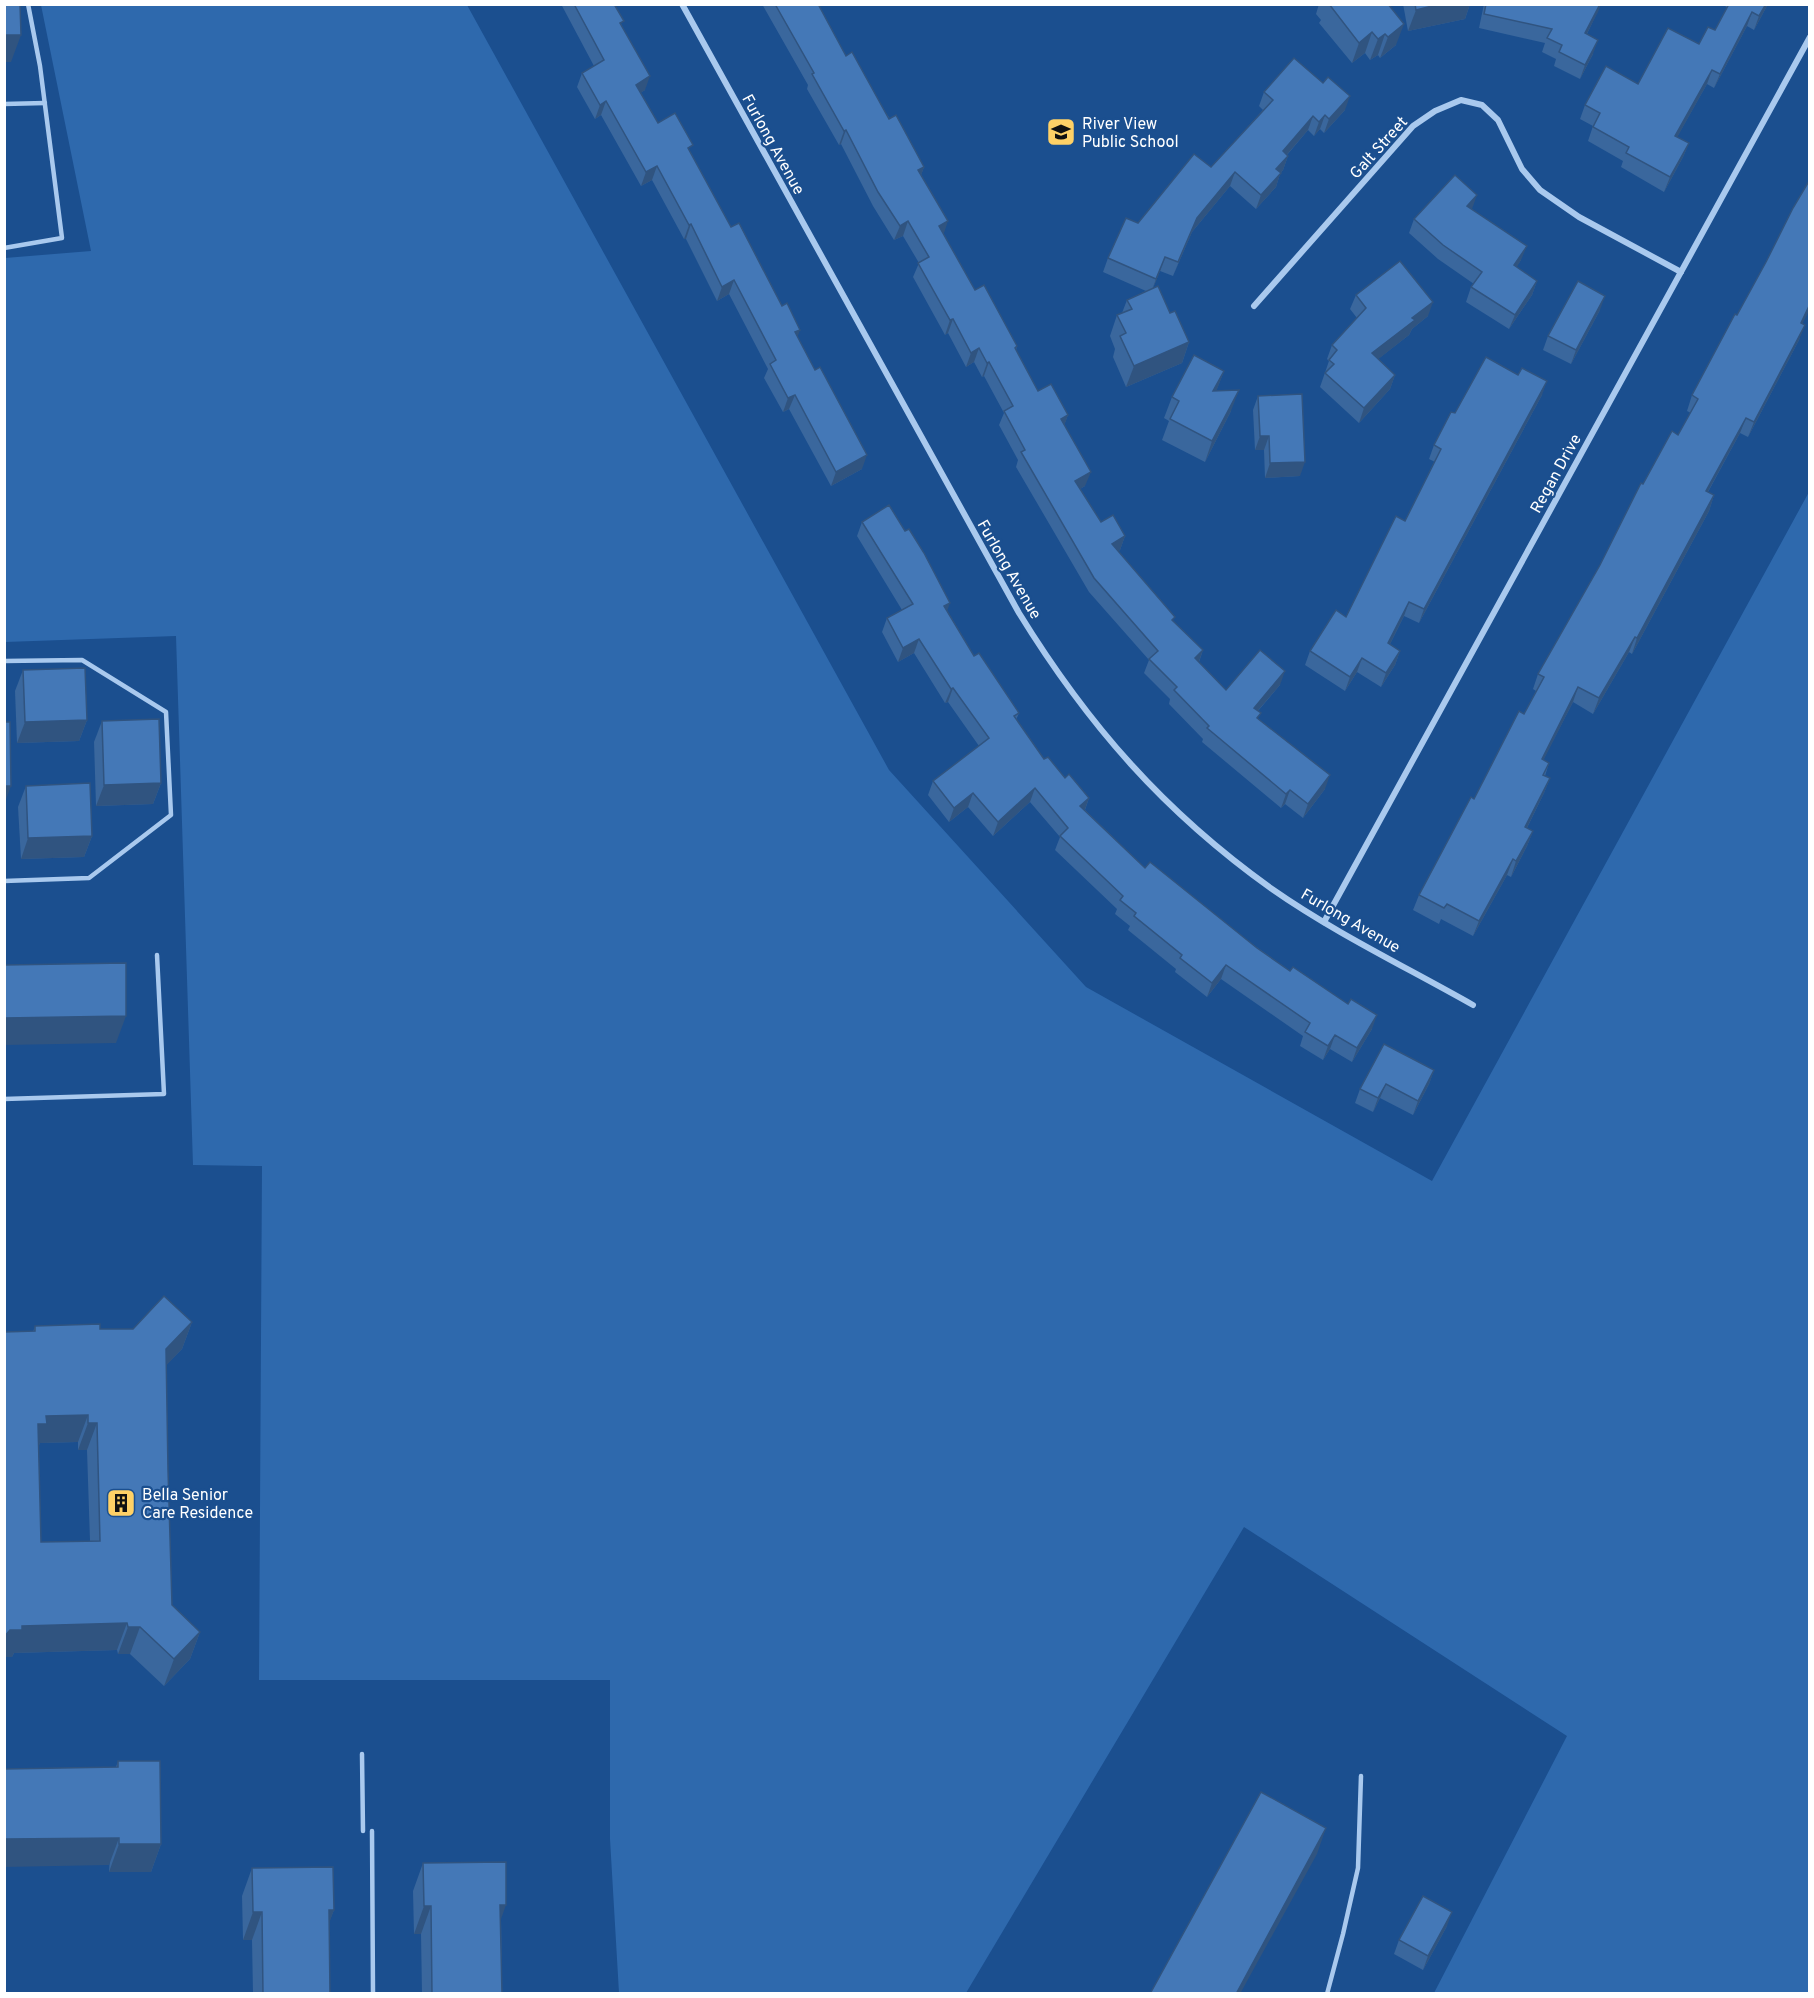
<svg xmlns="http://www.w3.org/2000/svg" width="1814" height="1998" font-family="Overpass,sans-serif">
  <rect width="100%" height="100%" fill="#1b4f8f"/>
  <polygon fill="#2e69ad" points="41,5 467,5 889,770 1086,987 1432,1181 1809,492 1809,1993 1434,1993 1567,1736 1244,1527 966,1993 619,1993 610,1839 610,1680 259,1680 262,1166 193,1165 176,636 5,642 5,258 91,251"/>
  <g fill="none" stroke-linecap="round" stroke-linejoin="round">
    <g stroke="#a9c9ee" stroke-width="4.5">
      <polyline points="4,104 45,103"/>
      <polyline points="4,248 62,238 40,66 28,4"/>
      <polyline points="4,661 82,660 166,712 171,815 89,878 4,881"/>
      <polyline points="4,1099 164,1094 157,955"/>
      <polyline points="362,1754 363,1831"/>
      <polyline points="372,1831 373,1994"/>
      <polyline points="1327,1994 1343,1934 1358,1868 1361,1776"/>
    </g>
    <g stroke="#a9c9ee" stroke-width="6">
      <path d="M682,4L1019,613C1088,725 1164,812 1272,889C1335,933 1406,967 1473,1005"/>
      <polyline points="1254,306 1413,126 1435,111 1461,100 1482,105 1498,120 1522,169 1540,190 1579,217 1681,272"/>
      <polyline points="1324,922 1810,37"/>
    </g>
  </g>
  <g fill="#3a679d" fill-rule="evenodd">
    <polygon points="561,4 614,4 645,90 640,93 658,123 691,153 731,227 797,337 862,469 831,486 789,409 783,412 764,378 768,369 729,294 717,301 686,239 684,239 652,180 641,186 601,115 595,119 577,87 582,73 594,66"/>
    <polygon points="762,4 818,4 846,56 924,167 921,175 943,234 975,290 1017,346 1016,350 1038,391 1068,415 1064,425 1085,486 1080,489 1101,522 1125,536 1120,550 1118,551 1173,622 1203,650 1199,662 1226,690 1280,685 1258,711 1258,720 1325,789 1303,818 1285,804 1281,808 1202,742 1203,739 1169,704 1170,699 1144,673 1149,660 1089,592 1016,467 1018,460 999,425 1004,413 984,376 982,377 974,362 966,367 948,333 945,335 913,277 919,263 903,236 894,240 873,206 841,144 839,145 807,89 808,85"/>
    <polygon points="1319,4 1388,4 1396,45 1380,58 1378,55 1370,60 1365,53 1352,63 1319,23 1321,20 1316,14"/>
    <polygon points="1403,4 1470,4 1465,19 1408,31"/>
    <polygon points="1484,4 1601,4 1587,34 1593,54 1580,79 1554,66 1556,59 1542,52 1545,43 1479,28"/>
    <polygon points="1722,4 1768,4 1754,30 1747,26 1714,88 1707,84 1677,137 1689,143 1683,157 1664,192 1621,167 1623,161 1588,141 1593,126 1580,119 1585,105 1638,84 1699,44 1715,30 1728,8"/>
    <polygon points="1264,92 1345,110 1324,133 1320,129 1314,136 1308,130 1287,155 1288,156 1283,170 1280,174 1276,187 1256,209 1230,186 1192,232 1173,276 1160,271 1153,288 1189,342 1182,363 1126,387 1113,357 1115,349 1110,336 1117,315 1122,313 1127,300 1146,291 1103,272 1108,258 1138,223 1211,167 1263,110 1259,106"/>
    <polygon points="1472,210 1521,260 1516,267 1537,281 1532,295 1509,329 1466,302 1471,287 1474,284 1438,259 1409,233 1414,219"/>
    <polygon points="1356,295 1428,316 1412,329 1409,335 1378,359 1395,375 1390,389 1359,423 1320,387 1329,361 1327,359 1332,345 1357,318 1350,309"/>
    <polygon points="1600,310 1571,364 1543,350 1548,336"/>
    <polygon points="1737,315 1803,324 1799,340 1748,437 1740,433 1708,492 1714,495 1709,511 1632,654 1629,652 1593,714 1573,702 1543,760 1549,763 1545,776 1550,778 1544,793 1527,828 1533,831 1527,846 1511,877 1507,875 1473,936 1441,919 1439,924 1413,910 1419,895 1474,799 1524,714 1536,691 1533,689 1538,674 1600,565 1643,484 1678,435 1691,413 1687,411 1692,395"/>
    <polygon points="1224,371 1216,391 1231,411 1205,462 1162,440 1169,421 1164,418 1172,397"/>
    <polygon points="1542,395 1419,623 1404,616 1390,644 1400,651 1395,665 1381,687 1357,672 1345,691 1305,665 1310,651 1346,617 1405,521 1435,462 1429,459 1434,445 1455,413"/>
    <polygon points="1258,396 1300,476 1265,478 1264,450 1255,450 1253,410"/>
    <polygon points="862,522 947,612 974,656 1019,713 1016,720 1044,759 1089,798 1085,810 1145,868 1372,1029 1352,1062 1330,1049 1323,1060 1300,1046 1303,1036 1221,979 1207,997 1175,972 1176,969 1128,930 1130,926 1115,914 1117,909 1055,850 1060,837 1030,802 993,836 968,807 949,822 928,795 933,781 979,746 948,702 945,703 914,653 898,662 882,632 887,618 902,610 857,536"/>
    <polygon points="23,670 87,720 79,741 17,743 15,691"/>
    <polygon points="102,721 161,783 153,804 96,806 94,742"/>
    <polygon points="26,786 92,836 84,857 21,859 18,807"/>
    <polygon points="1434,1070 1429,1084 1413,1115 1380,1098 1373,1112 1355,1103 1360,1089"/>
    <path d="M192,1322L182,1349L166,1365L168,1470L172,1605L200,1632L190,1659L164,1686L130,1654H118L117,1650L14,1653L12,1657L33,1332L35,1326L100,1329H133ZM78,1442V1450H87L90,1541L41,1542L38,1447L40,1443Z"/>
    <polygon points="118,1761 161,1844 151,1872 109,1872 116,1767"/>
    <polygon points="423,1863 501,1920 502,1994 422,1994 421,1934 414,1934 413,1891"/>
    <polygon points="252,1868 334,1910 329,1922 330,1994 253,1994 252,1940 243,1940 242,1896"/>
    <polygon points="1447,1926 1423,1970 1394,1954 1399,1940"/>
  </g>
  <g fill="#305480">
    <polygon points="1440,4 1470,4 1465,19 1408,31 1416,10"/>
    <polygon points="1600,4 1601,4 1598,12 1580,47 1585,33"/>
    <polygon points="1766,4 1768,4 1754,30 1759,16"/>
    <polygon points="1752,12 1747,26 1714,88 1720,74"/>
    <polygon points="1404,24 1396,45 1380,58 1388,37"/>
    <polygon points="1372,32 1365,53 1352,63 1359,43"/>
    <polygon points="1385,34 1378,55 1370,60 1378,39"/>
    <polygon points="4,35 21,35 11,62 4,62"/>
    <polygon points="1598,40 1593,54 1580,79 1585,65"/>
    <polygon points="1712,70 1707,84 1670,150 1675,136"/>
    <polygon points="650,76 645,90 631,99 636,85"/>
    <polygon points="1350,96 1345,110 1324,133 1329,119"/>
    <polygon points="606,101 601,115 595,119 600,105"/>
    <polygon points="1325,115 1320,129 1314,136 1319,122"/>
    <polygon points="1313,116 1308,130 1278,165 1283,151"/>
    <polygon points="846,130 841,144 839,145 844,131"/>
    <polygon points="1689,143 1683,157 1664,192 1670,177"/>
    <polygon points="1288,156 1283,170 1280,174 1276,187 1256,209 1261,195 1276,169"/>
    <polygon points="657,166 652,180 641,186 646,172"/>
    <polygon points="924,167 919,181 918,170"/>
    <polygon points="1235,172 1230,186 1192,232 1173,276 1197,218"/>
    <polygon points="1477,195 1472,209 1462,221 1467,206"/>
    <polygon points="908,221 903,236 894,240 900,226"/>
    <polygon points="948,221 943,236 939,226"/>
    <polygon points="691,224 686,239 684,239 689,225"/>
    <polygon points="1527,246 1521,260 1509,280 1514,265"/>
    <polygon points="1165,257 1160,271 1151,293 1156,279"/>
    <polygon points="734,280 729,294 717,301 722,287"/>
    <polygon points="1537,281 1532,295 1509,329 1515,315"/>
    <polygon points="1605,296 1600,310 1571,364 1576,350"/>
    <polygon points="1433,302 1428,316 1412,329 1409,335 1367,368 1372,353 1412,318"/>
    <polygon points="1809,306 1809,311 1795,338 1801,323"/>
    <polygon points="953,319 948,333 945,335 950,320"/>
    <polygon points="1805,325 1799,340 1748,437 1754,422"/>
    <polygon points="800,330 795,344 795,332"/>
    <polygon points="1189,342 1182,363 1126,387 1134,366"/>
    <polygon points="979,348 974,362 966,367 971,353"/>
    <polygon points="989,362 984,376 982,377 987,363"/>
    <polygon points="1224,371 1216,392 1213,391"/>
    <polygon points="1395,375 1390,389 1359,423 1364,408"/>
    <polygon points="1547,381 1542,395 1419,623 1424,609"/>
    <polygon points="1239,390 1231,411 1205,462 1212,441"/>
    <polygon points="795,395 789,409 783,412 788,398"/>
    <polygon points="1068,415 1063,429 1061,419"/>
    <polygon points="1746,418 1740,433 1700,506 1706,491"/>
    <polygon points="1260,436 1269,436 1264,450 1255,450"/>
    <polygon points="867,455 862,469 831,486 836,472"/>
    <polygon points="1305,462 1300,476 1265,478 1270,463"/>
    <polygon points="1091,472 1085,486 1070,495 1075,481"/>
    <polygon points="1714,495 1709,511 1632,654 1637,638"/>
    <polygon points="1125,536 1120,550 1106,558 1112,544"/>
    <polygon points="1409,602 1404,616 1383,658 1388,643"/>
    <polygon points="950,603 945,617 944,606"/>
    <polygon points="1635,637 1629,652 1593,714 1599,698"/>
    <polygon points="919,639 914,653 898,662 903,648"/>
    <polygon points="1203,650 1198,664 1195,658"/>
    <polygon points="1400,651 1395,665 1381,687 1386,673"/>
    <polygon points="1362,658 1357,672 1345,691 1350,677"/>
    <polygon points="1285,671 1280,685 1248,722 1254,708"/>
    <polygon points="1578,687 1573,702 1536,775 1542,759"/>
    <polygon points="953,688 948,702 945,703 951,689"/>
    <polygon points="87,720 79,741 17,743 25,722"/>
    <polygon points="1330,775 1325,789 1303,818 1308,804"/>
    <polygon points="1550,778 1544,793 1520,842 1525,827"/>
    <polygon points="161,783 153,804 96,806 104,785"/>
    <polygon points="4,786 11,786 4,805"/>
    <polygon points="1035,788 1030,802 993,836 998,822"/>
    <polygon points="1290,790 1285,804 1281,808 1286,794"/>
    <polygon points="973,793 968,807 949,822 954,808"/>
    <polygon points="1089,798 1084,812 1080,806"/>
    <polygon points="1533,831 1527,846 1511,877 1516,861"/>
    <polygon points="92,836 84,857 21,859 28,838"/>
    <polygon points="1513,859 1507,875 1473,936 1479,921"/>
    <polygon points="1226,965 1221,979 1207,997 1212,983"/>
    <polygon points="1377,1015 1372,1029 1352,1062 1357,1048"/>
    <polygon points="126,1016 116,1043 4,1045 4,1018"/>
    <polygon points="1335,1035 1330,1049 1323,1060 1328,1046"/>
    <polygon points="1434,1070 1429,1084 1413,1115 1418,1101"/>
    <polygon points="1386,1084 1380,1098 1373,1112 1378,1098"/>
    <polygon points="192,1322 182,1349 156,1376 166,1349"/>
    <polygon points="88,1415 78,1442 40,1443 37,1451 38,1424 46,1416"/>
    <polygon points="88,1423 97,1423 87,1450 78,1450"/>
    <polygon points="127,1623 117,1650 14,1653 12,1657 4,1657 4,1637 10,1630 22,1626"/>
    <polygon points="128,1627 140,1627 130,1654 118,1654"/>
    <polygon points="200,1632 190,1659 164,1686 174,1659"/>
    <polygon points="1326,1828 1317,1854 1240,1994 1236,1994"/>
    <polygon points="119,1838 109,1865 4,1867 4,1839"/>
    <polygon points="119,1844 161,1844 151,1872 109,1872"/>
    <polygon points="500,1905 506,1905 496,1933"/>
    <polygon points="424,1906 431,1906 421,1934 414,1934"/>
    <polygon points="329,1910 334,1910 324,1937"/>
    <polygon points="253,1912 262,1912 252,1940 243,1940"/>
    <polygon points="1452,1912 1447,1926 1423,1970 1428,1956"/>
  </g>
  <g fill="#4478b7" stroke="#305480" stroke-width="1.5" fill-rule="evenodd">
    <polygon points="4,4 20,4 21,35 4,35"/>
    <polygon points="574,4 614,4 624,21 620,23 650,76 636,85 658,123 675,113 693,145 688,148 731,227 739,223 782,306 787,303 800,330 795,332 815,370 820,367 867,455 836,472 795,395 788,398 770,364 776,360 734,280 722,287 691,224 689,225 657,166 646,172 606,101 600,105 582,73 604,60"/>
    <polygon points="775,4 818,4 846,56 852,52 889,119 896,115 924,167 918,170 948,221 939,226 975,290 984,285 1017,346 1015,348 1038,391 1051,384 1068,415 1061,419 1091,472 1075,481 1101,522 1113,515 1125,536 1112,544 1175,617 1172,620 1203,650 1195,658 1226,690 1260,650 1285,671 1254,708 1261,713 1257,718 1330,775 1308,804 1290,790 1286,794 1207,728 1209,726 1174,690 1177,687 1149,659 1158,651 1094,578 1021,452 1025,450 1004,411 1013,406 989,362 987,363 979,348 971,353 953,319 950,320 918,263 929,257 908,221 900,226 878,192 846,130 844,131 812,74 814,73"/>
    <polygon points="1329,4 1388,4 1404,24 1388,37 1385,34 1378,39 1372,32 1359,43"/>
    <polygon points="1415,4 1440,4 1416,10"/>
    <polygon points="1486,4 1600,4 1585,33 1598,40 1585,65 1559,52 1562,45 1547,38 1552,29 1484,14"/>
    <polygon points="1729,4 1766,4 1759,16 1752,12 1720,74 1712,70 1675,136 1689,143 1670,177 1626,153 1629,147 1593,127 1600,113 1585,105 1606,66 1638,84 1668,28 1699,44 1708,27 1715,30"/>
    <polygon points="1294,58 1323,83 1328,77 1350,96 1329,119 1325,115 1319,122 1313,116 1283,151 1288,156 1276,169 1281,173 1261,195 1235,172 1197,218 1178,262 1165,257 1156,279 1108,258 1126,218 1138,223 1194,154 1211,167 1273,100 1264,92"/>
    <polygon points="1455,175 1477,195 1467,206 1527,246 1514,265 1537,281 1515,315 1471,287 1482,272 1443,245 1414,219"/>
    <polygon points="1809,181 1809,306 1801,323 1805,325 1754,422 1746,418 1706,491 1714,495 1637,638 1635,637 1599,698 1578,687 1542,759 1549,763 1543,775 1550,778 1525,827 1533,831 1516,861 1513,859 1479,921 1447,904 1444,908 1419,895 1471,797 1474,799 1519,711 1524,714 1544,677 1538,674 1600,565 1641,483 1643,484 1672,431 1678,435 1698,399 1692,395 1735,314 1737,315 1766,262 1793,208"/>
    <polygon points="1400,261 1433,302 1412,318 1415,320 1372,353 1395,375 1364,408 1325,373 1334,364 1329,360 1337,350 1332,345 1366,308 1356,295"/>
    <polygon points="1578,281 1605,296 1576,350 1548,336"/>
    <polygon points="1158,286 1170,313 1175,311 1189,342 1134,366 1120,336 1126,333 1117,315 1132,309 1127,300"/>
    <polygon points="1194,355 1224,371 1213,391 1239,390 1212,441 1170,419 1179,401 1172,397"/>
    <polygon points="1486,357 1518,375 1522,368 1547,381 1424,609 1409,602 1388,643 1400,651 1386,673 1362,658 1350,677 1310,651 1336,610 1346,617 1396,516 1405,521 1441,449 1434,445 1451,412 1455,413"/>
    <polygon points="1302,394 1305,462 1270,463 1269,436 1260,436 1258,396"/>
    <polygon points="889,505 905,531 909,529 924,553 950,603 944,606 974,656 979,653 1019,713 1014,716 1044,759 1048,757 1065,778 1069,774 1089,798 1080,806 1145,868 1150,862 1257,948 1290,971 1293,967 1348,1004 1351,999 1377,1015 1357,1048 1335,1035 1328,1046 1305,1032 1310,1023 1226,965 1212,983 1180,958 1182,955 1134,916 1136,913 1120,900 1123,896 1060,836 1068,828 1035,788 998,822 973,793 954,808 933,781 989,738 953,688 951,689 919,639 903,648 887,618 913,604 862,522"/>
    <polygon points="85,668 87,720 25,722 23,670"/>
    <polygon points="159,719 161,783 104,785 102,721"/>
    <polygon points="4,722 10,722 11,786 4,786"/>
    <polygon points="90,783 92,836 28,838 26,786"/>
    <polygon points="126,963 126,1016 4,1018 4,965"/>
    <polygon points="1384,1044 1434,1070 1418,1101 1386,1084 1378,1098 1360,1089"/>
    <path d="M164,1296L192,1322L166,1349L168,1470L172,1605L200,1632L174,1659L140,1627H128L127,1623L22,1626V1630H10L4,1637V1332L35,1331V1326L100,1324V1329H133ZM88,1415V1423H97L100,1541L41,1542L38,1424H47L46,1416Z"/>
    <polygon points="118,1761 160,1761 161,1844 119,1844 119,1838 4,1839 4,1769 118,1767"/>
    <polygon points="1261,1792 1326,1828 1236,1994 1150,1994"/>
    <polygon points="506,1862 506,1905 500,1905 502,1994 432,1994 431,1906 424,1906 423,1863"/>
    <polygon points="333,1867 334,1910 329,1910 330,1994 263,1994 262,1912 253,1912 252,1868"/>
    <polygon points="1423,1896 1452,1912 1428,1956 1399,1940"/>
  </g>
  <defs>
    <g id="school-square" transform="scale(1.5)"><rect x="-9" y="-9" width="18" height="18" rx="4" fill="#ffd166" stroke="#1b4f8f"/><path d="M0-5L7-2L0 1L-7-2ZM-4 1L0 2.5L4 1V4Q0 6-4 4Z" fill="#111"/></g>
    <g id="building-square" transform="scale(1.5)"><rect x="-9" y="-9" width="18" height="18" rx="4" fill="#ffd166" stroke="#1b4f8f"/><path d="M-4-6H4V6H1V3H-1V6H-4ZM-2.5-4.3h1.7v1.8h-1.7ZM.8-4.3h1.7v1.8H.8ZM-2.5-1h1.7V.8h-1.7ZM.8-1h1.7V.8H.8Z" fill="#111"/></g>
  </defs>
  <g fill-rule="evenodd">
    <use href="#school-square" x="1061" y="132"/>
    <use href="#building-square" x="121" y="1503"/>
  </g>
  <g text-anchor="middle" stroke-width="4.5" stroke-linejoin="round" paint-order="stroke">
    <g font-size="16" fill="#fff" stroke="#1b4f8f" text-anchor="start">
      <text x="1082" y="129">River View<tspan x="1082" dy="18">Public School</tspan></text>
      <text x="142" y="1500">Bella Senior<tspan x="142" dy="18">Care Residence</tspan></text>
    </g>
    <g font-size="16" fill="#fff" stroke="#1b4f8f">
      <text transform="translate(774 144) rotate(61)" y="6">Furlong Avenue</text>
      <text transform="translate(1378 147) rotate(-48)" y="6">Galt Street</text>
      <text transform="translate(1555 473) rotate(-61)" y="6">Regan Drive</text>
      <text transform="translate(1010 569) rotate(60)" y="6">Furlong Avenue</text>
      <text transform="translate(1351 920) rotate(30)" y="6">Furlong Avenue</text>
    </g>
  </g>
  <rect width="1814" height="1998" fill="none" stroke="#ffffff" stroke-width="12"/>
</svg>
